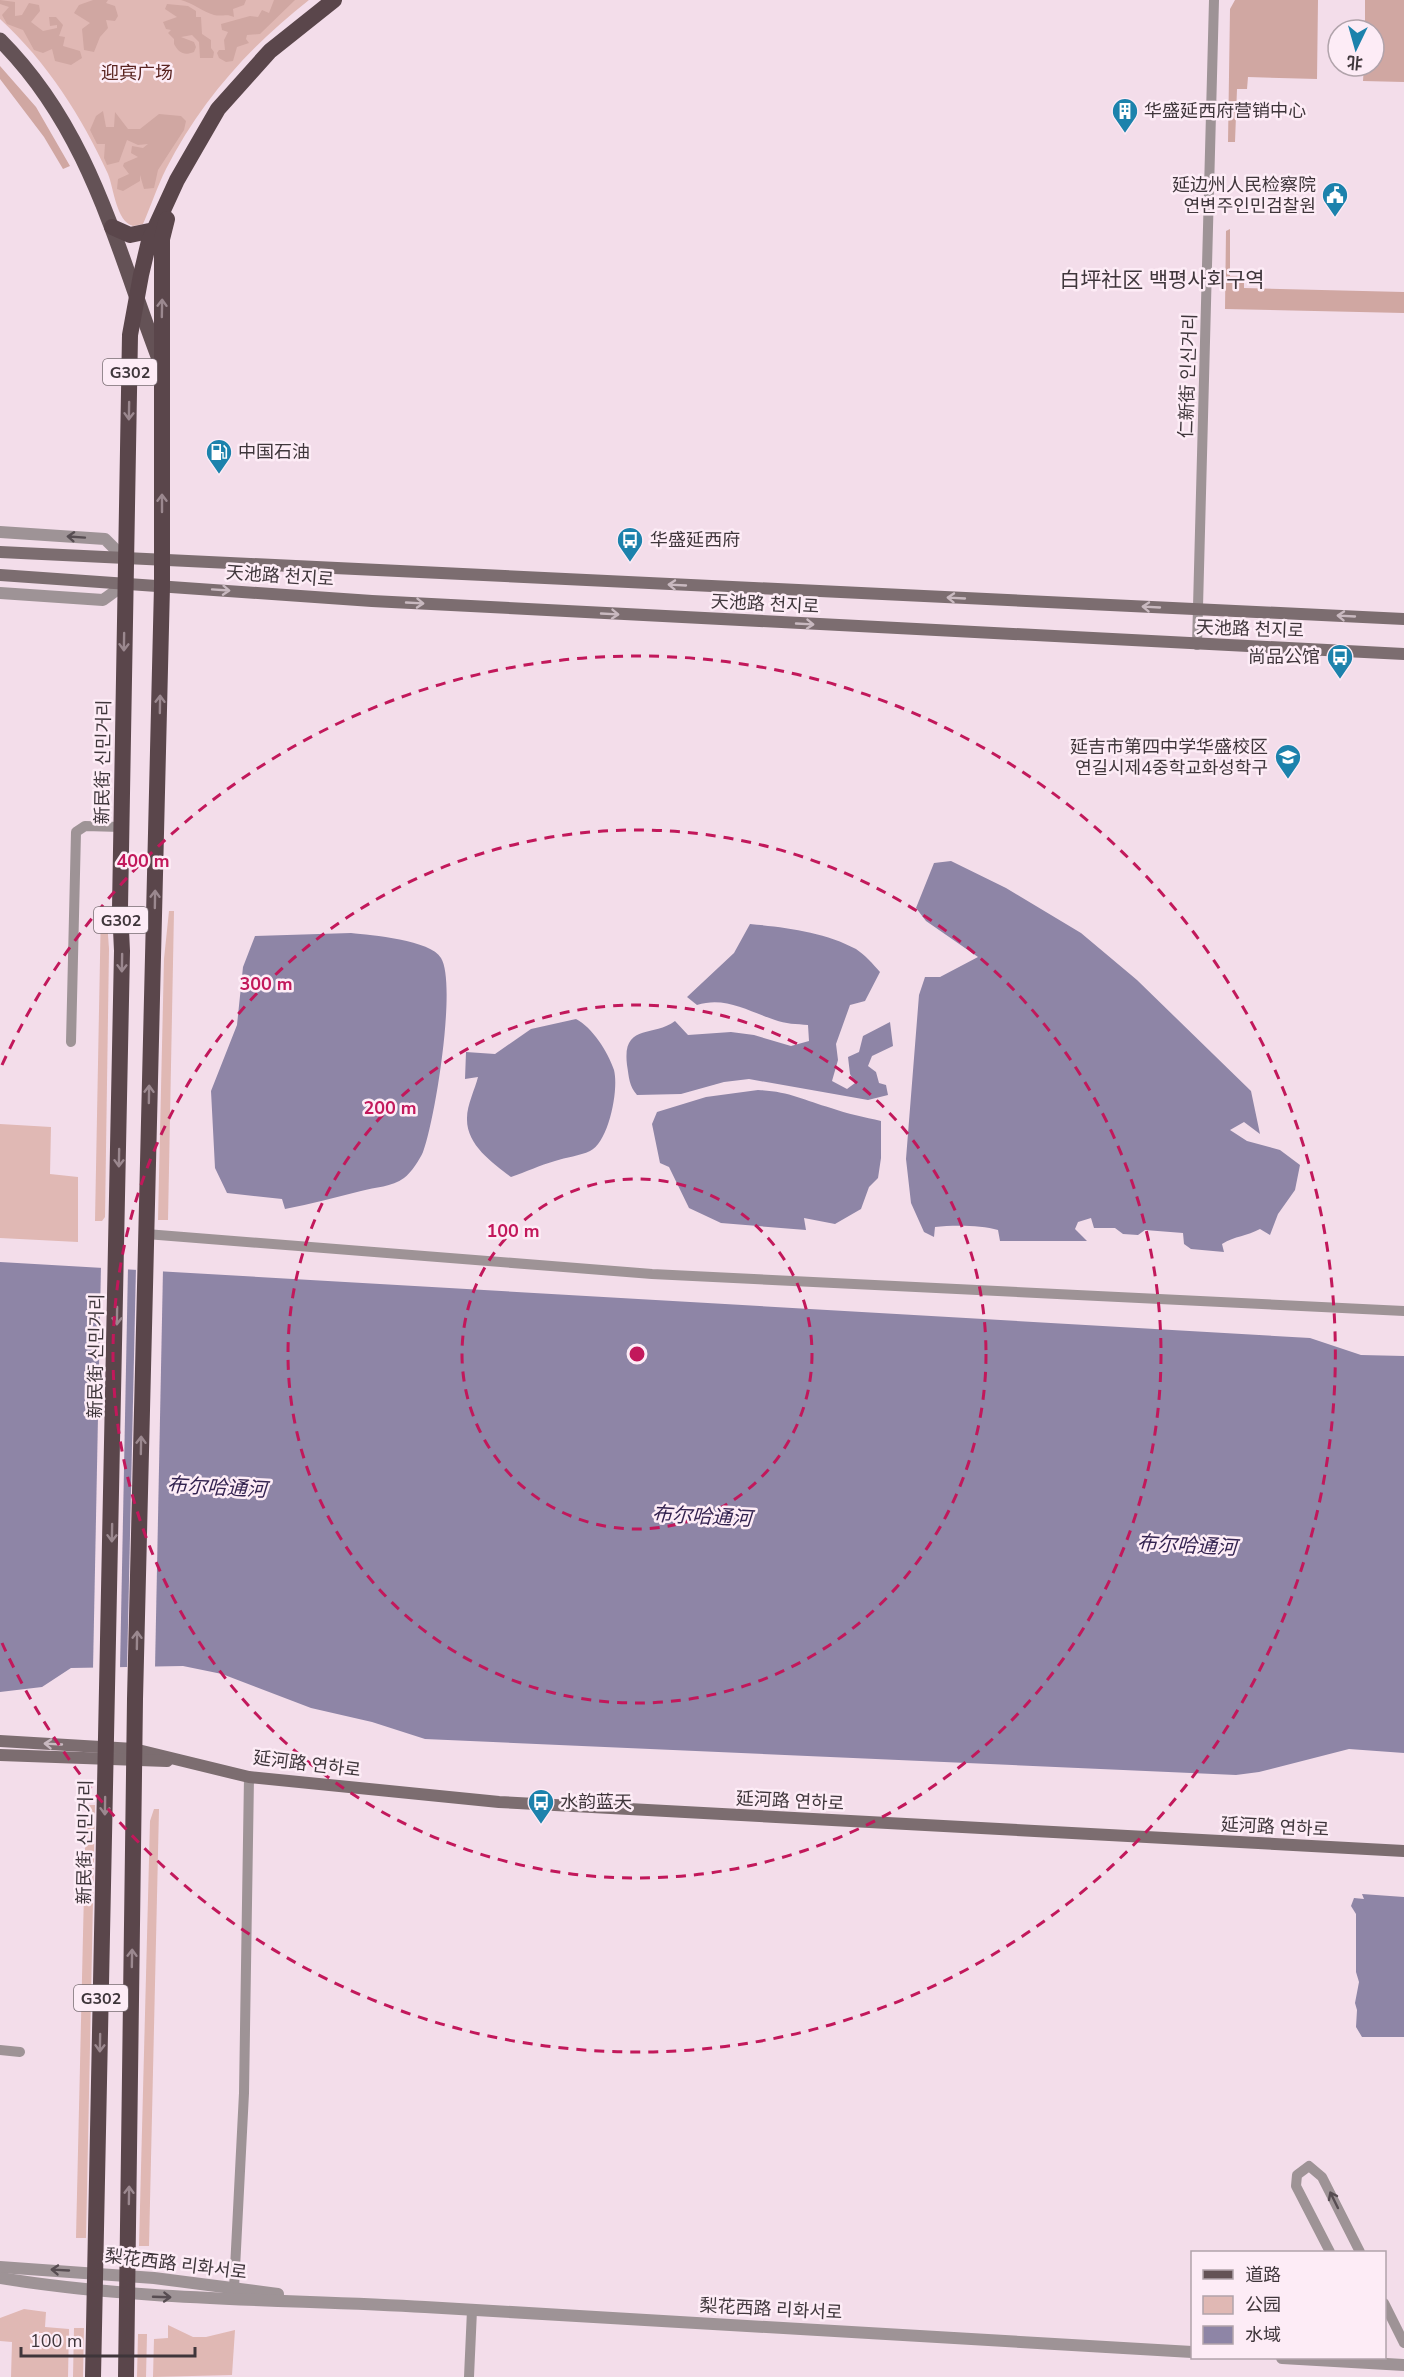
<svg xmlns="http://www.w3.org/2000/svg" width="1404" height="2377" font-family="'Nunito Sans','Noto Sans SC','Noto Sans KR',sans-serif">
  <rect width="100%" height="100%" fill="#f3ddea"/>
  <g fill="#e0b8b4">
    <path d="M0,0H309C249,47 201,101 166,169C157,187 151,206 143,224L133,226C116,221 114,189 108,174C82,117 47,62 0,19Z"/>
    <polygon points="101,906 106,907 109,949 105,1217 102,1221 95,1221"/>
    <polygon points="169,911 174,911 168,1220 158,1220 164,959"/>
    <polygon points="0,1124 51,1127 50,1174 78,1177 78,1242 0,1238"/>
    <polygon points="86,1805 95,1805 86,2238 76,2238"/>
    <polygon points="154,1809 159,1809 149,2246 139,2246 150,1821"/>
    <polygon points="24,2309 46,2312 45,2327 69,2329 68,2377 11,2377 12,2342 0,2341 0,2318"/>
    <polygon points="168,2325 193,2337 206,2337 235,2330 232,2375 153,2377 154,2339 168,2338"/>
    <polygon points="74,2328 84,2328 83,2377 73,2377"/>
    <polygon points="138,2334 147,2334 146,2377 137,2377"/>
  </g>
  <g fill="#d0a7a2">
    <polygon points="0,0 15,2 15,16 22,15 29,3 39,5 40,11 31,22 43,31 57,28 57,25 50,26 49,17 56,17 63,25 59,36 65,37 63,46 80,51 82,58 71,65 55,61 52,49 43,53 34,50 23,30 7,24 2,15 9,7 0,4"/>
    <polygon points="93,0 108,0 106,3 115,6 118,16 115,21 106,20 108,28 100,37 94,52 84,50 82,29 90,23 74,13 79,5"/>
    <path d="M181,0H246L244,5L233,9L234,17C226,13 223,17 214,15C203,12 193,3 181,0Z"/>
    <polygon points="274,0 295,0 260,34 247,35 246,39 249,43 237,47 233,61 226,62 219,58 217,53 219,50 225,50 224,40 228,32 222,30 221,24 250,16 258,17 262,10 269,13"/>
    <polygon points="1235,0 1318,0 1317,79 1248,77 1247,89 1237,89 1235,142 1228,142 1230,9"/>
    <polygon points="1365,0 1404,0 1404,82 1363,81 1364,66 1374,66 1374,30 1365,30"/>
    <path d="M167,4L188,6L196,11V17H201L202,34L211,40V48L214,52L213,58H200L199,42L192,35L181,37L194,42L196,47L194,52C184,56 179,53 174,44V39L168,33L171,30L166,29L163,22L177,17L165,9Z"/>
    <polygon points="0,66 36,107 70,166 63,169 44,137 0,79"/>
    <polygon points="103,111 106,127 114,127 115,112 128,129 140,129 159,114 181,116 186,121 184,130 158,170 154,188 144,189 140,175 140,181 123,191 117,189 118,179 129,174 123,166 124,163 138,157 131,153 132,146 143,148 148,144 138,145 127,140 119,162 107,165 104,158 105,144 97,144 90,130 96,116"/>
    <polygon points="1230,229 1230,276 1244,276 1244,288 1404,292 1404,313 1225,309 1226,231"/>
  </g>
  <g fill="#8e85a6">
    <path d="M951,861L1006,888L1081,933L1137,980L1251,1091L1260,1134L1244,1122L1230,1130L1247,1141L1280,1150L1300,1165L1295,1190L1278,1214L1270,1235L1260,1229C1247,1236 1235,1236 1222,1244L1224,1252L1191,1249L1184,1244L1183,1233L1145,1230L1138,1235L1123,1234L1115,1228H1094L1091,1218L1078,1222L1075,1229L1087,1241H1000L998,1230C981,1225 953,1225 935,1227L934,1237L924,1232L911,1203L906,1159L919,995L925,977H940L978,957L926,921L916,908L934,863Z"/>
    <path d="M750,924C784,927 825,932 856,949C865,955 873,964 880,972L865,1001L850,1005L836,1044L838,1060L832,1081L847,1089L855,1083L850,1074L848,1057L859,1052L863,1036L890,1022L893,1046L872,1056L868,1066L876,1072L879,1083L886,1085L888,1095L868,1100L749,1079L724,1082L681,1094L637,1095C629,1086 629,1077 627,1065C622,1023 652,1038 675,1021L688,1035L731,1032L754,1035L791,1046L809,1041L808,1025C797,1024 785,1024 775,1020C748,1011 725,996 697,1005L687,997L734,953Z"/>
    <path d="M351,933C371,935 431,940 441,958C457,984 435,1121 423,1152C420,1159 411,1173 404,1178C392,1187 375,1187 361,1191C336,1197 311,1204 285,1209L282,1199L227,1193L215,1168L211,1091L237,1025L243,967L255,936Z"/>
    <path d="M576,1019C592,1027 608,1052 614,1070C619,1089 609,1142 590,1151C580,1156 566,1157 555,1161C540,1165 526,1172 511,1177C493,1163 466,1145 467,1118C467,1105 475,1089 478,1077L465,1079L466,1052L495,1054L531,1029Z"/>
    <path d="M758,1090C788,1091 804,1100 831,1108C847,1114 865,1117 881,1121V1158L878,1178L869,1187L861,1209L835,1224L804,1218L806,1230L721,1223L689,1208L669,1167L660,1163L652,1124L657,1112L706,1097Z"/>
    <polygon points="0,1262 1310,1338 1361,1355 1404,1356 1404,1753 1349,1749 1259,1772 1236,1775 425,1739 372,1722 311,1708 222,1674 183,1666 71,1668 42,1687 0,1692"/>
    <polygon points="1362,1894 1404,1897 1404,2037 1362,2037 1356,2027 1357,2010 1355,2003 1359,1982 1356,1972 1356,1914 1351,1906 1354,1898 1364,1899"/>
  </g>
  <g fill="#f3ddea">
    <polygon points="101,1265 128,1267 120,1669 93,1670"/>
    <polygon points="136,1267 163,1269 155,1668 127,1669"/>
  </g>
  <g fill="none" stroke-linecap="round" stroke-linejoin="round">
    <g stroke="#9e9396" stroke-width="10">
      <polyline points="1197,645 1214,0"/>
      <polyline points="71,1042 76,832 85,826 121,827"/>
      <polyline points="146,1234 652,1274 1404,1311"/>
      <polyline points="0,2050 20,2052"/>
      <polyline points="1330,2252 1296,2186 1297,2175 1309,2166 1322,2177 1360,2252"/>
      <polyline points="234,2288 244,2093 249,1777"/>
      <polyline points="1384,2303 1404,2343"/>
      <polyline points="469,2377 472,2310"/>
    </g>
    <g stroke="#9e9396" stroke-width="12">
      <polyline points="0,532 105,539 126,560"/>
      <polyline points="0,593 103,600 125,584"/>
      <polyline points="0,2267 154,2278 278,2294"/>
      <path d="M0,2278C141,2301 283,2299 425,2307C681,2322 937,2337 1192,2352"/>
      <polyline points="1282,2358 1404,2365"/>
    </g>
    <g stroke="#7c6d70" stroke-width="12">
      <polyline points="0,552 1404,619"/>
      <polyline points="0,575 372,601 1404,654"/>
      <polyline points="0,1741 134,1749 249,1777 499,1802 1404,1851"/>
      <polyline points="0,1755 167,1761"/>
    </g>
    <path stroke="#645256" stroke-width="15" d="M0,40C91,131 116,248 161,364"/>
    <g stroke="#5a464b" stroke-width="16">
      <polyline points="112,227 130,235 154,230"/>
      <polyline points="93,2377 122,951 120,908 130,335 141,275 149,241 177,180 218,109 270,51 334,0"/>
      <polyline points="126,2377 135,1699 162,586 162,239 167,219"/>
    </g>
  </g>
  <defs><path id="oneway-shaft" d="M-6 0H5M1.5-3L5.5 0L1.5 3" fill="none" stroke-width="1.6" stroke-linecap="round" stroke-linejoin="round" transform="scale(1.5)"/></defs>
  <g stroke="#9b888f">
    <use href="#oneway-shaft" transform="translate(162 308) rotate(-89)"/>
    <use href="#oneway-shaft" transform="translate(129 411) rotate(91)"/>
    <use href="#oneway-shaft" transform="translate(162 503) rotate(-90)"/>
    <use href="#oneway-shaft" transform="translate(124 642) rotate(91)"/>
    <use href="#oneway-shaft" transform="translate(160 704) rotate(-89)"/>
    <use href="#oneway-shaft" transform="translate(155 899) rotate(-89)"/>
    <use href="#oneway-shaft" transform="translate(122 963) rotate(91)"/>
    <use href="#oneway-shaft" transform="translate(149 1094) rotate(-89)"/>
    <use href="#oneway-shaft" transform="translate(119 1158) rotate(91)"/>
    <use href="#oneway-shaft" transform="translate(117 1316) rotate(91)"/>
    <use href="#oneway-shaft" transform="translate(141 1445) rotate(-89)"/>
    <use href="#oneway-shaft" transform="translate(112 1533) rotate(91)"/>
    <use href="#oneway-shaft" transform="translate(137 1640) rotate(-89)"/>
    <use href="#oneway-shaft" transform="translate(105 1806) rotate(91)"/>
    <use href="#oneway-shaft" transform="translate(132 1958) rotate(-89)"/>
    <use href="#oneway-shaft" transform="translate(100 2043) rotate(91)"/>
    <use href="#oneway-shaft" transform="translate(129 2195) rotate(-89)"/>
  </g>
  <g stroke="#574d52">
    <use href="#oneway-shaft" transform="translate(76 537) rotate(-176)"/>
    <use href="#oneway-shaft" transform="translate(1334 2200) rotate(-116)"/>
    <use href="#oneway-shaft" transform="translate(60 2270) rotate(-177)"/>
    <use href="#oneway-shaft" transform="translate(162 2297) rotate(2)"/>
  </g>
  <g stroke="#c9b9c0">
    <use href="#oneway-shaft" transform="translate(677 585) rotate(-177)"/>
    <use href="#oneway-shaft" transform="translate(221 590) rotate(4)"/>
    <use href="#oneway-shaft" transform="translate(956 598) rotate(-177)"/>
    <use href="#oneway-shaft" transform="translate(415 603) rotate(3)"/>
    <use href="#oneway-shaft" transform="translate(1151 607) rotate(-177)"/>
    <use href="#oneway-shaft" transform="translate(610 614) rotate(3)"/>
    <use href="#oneway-shaft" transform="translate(1346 616) rotate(-177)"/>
    <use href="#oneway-shaft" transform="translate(805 624) rotate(3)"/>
    <use href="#oneway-shaft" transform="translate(53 1744) rotate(-177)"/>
  </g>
  <g fill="none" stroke="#c2185b" stroke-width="3" stroke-dasharray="10 8">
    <circle cx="637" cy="1354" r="175"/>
    <circle cx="637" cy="1354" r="349"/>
    <circle cx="637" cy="1354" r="524"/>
    <path d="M2 1065A698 698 0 1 1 2 1643"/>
  </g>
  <defs>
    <g id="building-pin" transform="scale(1.35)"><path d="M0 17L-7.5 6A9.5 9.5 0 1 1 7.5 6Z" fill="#1c82ac" stroke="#fdecf6"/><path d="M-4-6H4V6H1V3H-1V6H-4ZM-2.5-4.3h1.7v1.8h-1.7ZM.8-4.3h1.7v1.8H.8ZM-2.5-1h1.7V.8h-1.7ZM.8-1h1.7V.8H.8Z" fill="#fff"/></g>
    <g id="civic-pin" transform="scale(1.35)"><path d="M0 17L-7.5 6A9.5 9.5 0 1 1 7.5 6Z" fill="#1c82ac" stroke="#fdecf6"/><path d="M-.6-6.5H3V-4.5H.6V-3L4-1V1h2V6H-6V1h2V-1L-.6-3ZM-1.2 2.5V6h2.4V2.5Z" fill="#fff"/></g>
    <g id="fuel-pin" transform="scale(1.35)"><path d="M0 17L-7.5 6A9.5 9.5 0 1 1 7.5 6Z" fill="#1c82ac" stroke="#fdecf6"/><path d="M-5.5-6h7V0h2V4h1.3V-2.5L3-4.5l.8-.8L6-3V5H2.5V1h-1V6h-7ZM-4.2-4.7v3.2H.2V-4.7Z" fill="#fff"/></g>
    <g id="bus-pin" transform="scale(1.35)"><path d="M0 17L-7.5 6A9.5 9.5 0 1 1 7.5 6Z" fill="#1c82ac" stroke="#fdecf6"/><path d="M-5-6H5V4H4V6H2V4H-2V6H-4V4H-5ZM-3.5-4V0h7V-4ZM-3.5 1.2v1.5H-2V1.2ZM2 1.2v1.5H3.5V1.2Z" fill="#fff"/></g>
    <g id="school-pin" transform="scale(1.35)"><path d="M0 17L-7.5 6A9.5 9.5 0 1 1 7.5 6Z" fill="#1c82ac" stroke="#fdecf6"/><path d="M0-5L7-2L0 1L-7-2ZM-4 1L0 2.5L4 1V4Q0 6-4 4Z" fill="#fff"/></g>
  </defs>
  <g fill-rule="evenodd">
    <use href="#building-pin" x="1125" y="111"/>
    <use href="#civic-pin" x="1335" y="195"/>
    <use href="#fuel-pin" x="219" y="452"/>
    <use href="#bus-pin" x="630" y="540"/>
    <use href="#bus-pin" x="1340" y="657"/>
    <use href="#school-pin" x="1288" y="757"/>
    <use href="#bus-pin" x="541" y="1802"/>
  </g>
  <g text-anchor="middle" stroke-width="5" stroke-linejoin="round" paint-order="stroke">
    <g fill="#fdecf6" stroke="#786d73" stroke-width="1.5">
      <rect x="103" y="359" width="54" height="26" rx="4.5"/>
      <rect x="94" y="907" width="54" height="26" rx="4.5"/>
      <rect x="74" y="1985" width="54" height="26" rx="4.5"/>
    </g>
    <g font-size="16" font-weight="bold" fill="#3f363b">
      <text x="130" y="378">G302</text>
      <text x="121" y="926">G302</text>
      <text x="101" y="2004">G302</text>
    </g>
    <g font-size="18" fill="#5a2421" stroke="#fdecf6">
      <text x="137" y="79">迎宾广场</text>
    </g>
    <g font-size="18" fill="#3f363b" stroke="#fdecf6" text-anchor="start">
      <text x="1144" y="117">华盛延西府营销中心</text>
      <text x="1316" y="191" text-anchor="end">延边州人民检察院<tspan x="1316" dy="21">연변주인민검찰원</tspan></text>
      <text x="238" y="458">中国石油</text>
      <text x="650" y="546">华盛延西府</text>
      <text x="1320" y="663" text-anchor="end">尚品公馆</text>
      <text x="1268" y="753" text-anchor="end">延吉市第四中学华盛校区<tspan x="1268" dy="21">연길시제4중학교화성학구</tspan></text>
      <text x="560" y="1808">水韵蓝天</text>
    </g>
    <g font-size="18" fill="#3f363b" stroke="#fdecf6">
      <text transform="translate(1188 376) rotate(-88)" y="6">仁新街 인신거리</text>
      <text transform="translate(280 576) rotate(4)" y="6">天池路 천지로</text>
      <text transform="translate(765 604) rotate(3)" y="6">天池路 천지로</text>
      <text transform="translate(1250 629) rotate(2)" y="6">天池路 천지로</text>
      <text transform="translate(103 762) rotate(-89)" y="6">新民街 신민거리</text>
      <text transform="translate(96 1356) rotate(-89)" y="6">新民街 신민거리</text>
      <text transform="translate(307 1764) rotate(7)" y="6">延河路 연하로</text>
      <text transform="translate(790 1801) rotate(3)" y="6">延河路 연하로</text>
      <text transform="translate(1275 1827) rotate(3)" y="6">延河路 연하로</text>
      <text transform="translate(85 1842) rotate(-89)" y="6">新民街 신민거리</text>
      <text transform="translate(176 2264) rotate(7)" y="6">梨花西路 리화서로</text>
      <text transform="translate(771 2309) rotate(3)" y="6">梨花西路 리화서로</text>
    </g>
    <g font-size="20" font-style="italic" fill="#342451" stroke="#fdecf6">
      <text transform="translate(217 1487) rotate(3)" y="7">布尔哈通河</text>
      <text transform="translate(702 1516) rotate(3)" y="7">布尔哈通河</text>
      <text transform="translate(1187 1545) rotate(3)" y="7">布尔哈通河</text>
    </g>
    <g font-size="21" fill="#3f363b" stroke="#fdecf6">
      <text x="1162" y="287">白坪社区 백평사회구역</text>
    </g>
  </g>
  <circle cx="637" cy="1354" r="9" fill="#c2185b" stroke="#fdecf6" stroke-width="3"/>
  <g font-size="18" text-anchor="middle" font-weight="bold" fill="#c2185b" stroke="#fdecf6" stroke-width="5" stroke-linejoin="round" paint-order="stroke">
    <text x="143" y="867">400 m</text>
    <text x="266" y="990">300 m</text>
    <text x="390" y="1114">200 m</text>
    <text x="513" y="1237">100 m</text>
  </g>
  <rect x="1191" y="2251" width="195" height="108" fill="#fdecf6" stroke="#b1a3ab" stroke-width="1.5"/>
  <rect x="1203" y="2270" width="30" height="9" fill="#645256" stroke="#b1a3ab" stroke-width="1.5"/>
  <text x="1245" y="2281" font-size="18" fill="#3f363b">道路</text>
  <rect x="1203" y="2296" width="30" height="18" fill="#e0b8b4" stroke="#b1a3ab" stroke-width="1.5"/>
  <text x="1245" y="2311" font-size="18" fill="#3f363b">公园</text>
  <rect x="1203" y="2326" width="30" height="18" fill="#8e85a6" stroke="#b1a3ab" stroke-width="1.5"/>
  <text x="1245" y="2341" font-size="18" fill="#3f363b">水域</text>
  <g transform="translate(1356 48) rotate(185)"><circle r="28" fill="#fdecf6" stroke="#b1a3ab" stroke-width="1.5"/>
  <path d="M0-4.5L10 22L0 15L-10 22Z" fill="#1c82ac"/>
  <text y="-9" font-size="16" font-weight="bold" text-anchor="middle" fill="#3f363b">北</text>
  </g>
  <path d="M21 2347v9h174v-9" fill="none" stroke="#3f363b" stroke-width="3"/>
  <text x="30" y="2347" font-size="18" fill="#3f363b" stroke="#fdecf6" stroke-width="4.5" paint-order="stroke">100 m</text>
</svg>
